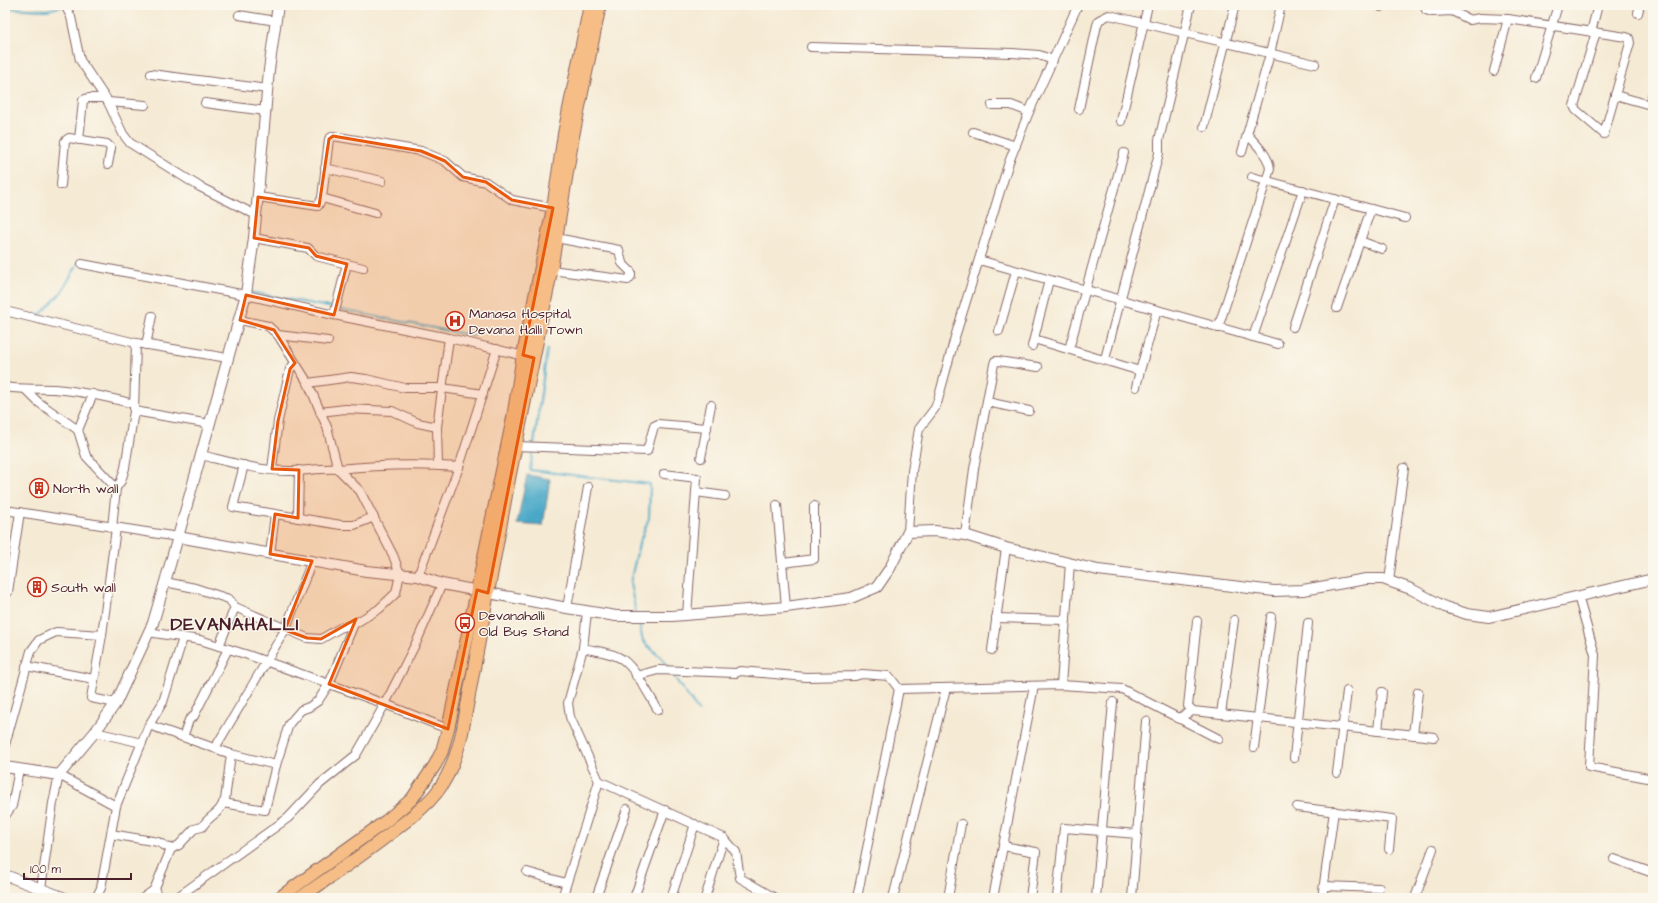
<svg xmlns="http://www.w3.org/2000/svg" width="1658" height="903" font-family="'Architects Daughter',sans-serif">
  <rect width="100%" height="100%" fill="#fbf7ec"/>
  <filter id="ink" filterUnits="userSpaceOnUse"><feTurbulence type="fractalNoise" baseFrequency=".025" numOctaves="2"/><feDisplacementMap in="SourceGraphic" scale="8" xChannelSelector="R" yChannelSelector="G"/><feConvolveMatrix kernelMatrix="1 2 1 2 8 2 1 2 1" color-interpolation-filters="sRGB"/></filter>
  <filter id="wash" filterUnits="userSpaceOnUse"><feTurbulence type="fractalNoise" baseFrequency=".012" numOctaves="4" result="noise"/><feDisplacementMap in="SourceGraphic" scale="16" xChannelSelector="R" yChannelSelector="G"/><feGaussianBlur stdDeviation="0.9" result="paint"/><feColorMatrix in="noise" values="0 0 0 0 0 0 0 0 0 0 0 0 0 0 0 0 0 1.4 0 .05"/><feComposite in="paint" operator="in"/></filter>
  <g filter="url(#wash)">
    <rect width="100%" height="100%" fill="#f5ead4"/>
    <polygon fill="#48a8c7" stroke="#496479" points="527,475 550,479 543,526 517,524"/>
    <g fill="none" stroke-linecap="round" stroke-linejoin="round">
      <g stroke="#48a8c7" stroke-width="2">
        <polyline points="5,8 47,10 64,6"/>
        <polyline points="250,292 334,308"/>
        <polyline points="338,309 474,336"/>
        <polyline points="35,314 40,315 61,293 80,260 82,261"/>
        <polyline points="534,444 547,350"/>
        <polyline points="533,449 530,470 650,484 649,518 639,544 630,583 636,614"/>
        <polyline points="638,620 643,641 662,659 669,668"/>
        <polyline points="672,674 699,712"/>
      </g>
    </g>
  </g>
  <g filter="url(#ink)">
    <g fill="none" stroke-linecap="round" stroke-linejoin="round">
      <g stroke="#866666" stroke-width="10">
        <g id="minor">
          <polyline points="65,5 71,17 80,60 108,102 123,134 130,143 200,187 256,215"/>
          <polyline points="1424,5 1426,10 1432,12 1452,11 1470,20 1480,18 1508,19 1626,37 1629,38 1630,43 1604,134 1576,110 1574,106 1596,32"/>
          <polyline points="1381,7 1382,5"/>
          <polyline points="1638,13 1640,5"/>
          <polyline points="239,15 276,21"/>
          <polyline points="1591,32 1598,5"/>
          <polyline points="811,47 1012,53 1039,55 1053,60"/>
          <polyline points="1494,71 1508,19"/>
          <polyline points="151,74 268,89"/>
          <polyline points="1536,78 1558,5"/>
          <polyline points="1615,95 1647,104 1650,103 1653,93"/>
          <polyline points="108,102 145,105"/>
          <polyline points="205,103 266,111"/>
          <polyline points="992,105 1011,105 1029,112"/>
          <polyline points="1079,109 1097,25 1099,20 1109,15 1315,64"/>
          <polyline points="1121,121 1148,5"/>
          <polyline points="1204,127 1235,5"/>
          <polyline points="973,132 1016,146"/>
          <polyline points="79,140 83,100 88,98 106,98"/>
          <polyline points="1242,152 1270,54 1281,5"/>
          <polyline points="325,168 382,181"/>
          <polyline points="1252,177 1405,218"/>
          <polyline points="61,185 65,141 69,138 107,144 111,148 108,164"/>
          <polyline points="258,197 318,206 322,198 375,213"/>
          <polyline points="322,198 329,139 333,136 421,151 445,161 463,177 486,182 512,200 553,208"/>
          <polyline points="254,238 308,248 316,256 363,268"/>
          <polyline points="1360,241 1382,249"/>
          <polyline points="979,260 1278,344"/>
          <polyline points="82,264 246,295 334,315 449,338 528,357"/>
          <polyline points="551,270 628,280 631,276 631,272 622,263 619,250 556,238"/>
          <polyline points="1337,308 1371,209"/>
          <polyline points="5,311 136,343 228,358"/>
          <polyline points="334,315 347,264"/>
          <path d="M240,320L268,326L278,335L308,383L327,427L338,469C378,465 419,464 459,467"/>
          <polyline points="1293,327 1335,199"/>
          <path d="M1218,328L1270,169C1269,156 1256,144 1247,134"/>
          <polyline points="999,331 1016,271"/>
          <polyline points="278,335 328,341"/>
          <polyline points="1253,337 1303,190"/>
          <polyline points="1034,339 1140,371 1136,387"/>
          <polyline points="146,345 152,316"/>
          <polyline points="1032,346 1049,280"/>
          <polyline points="1069,349 1124,153"/>
          <polyline points="1105,359 1159,153 1159,140 1191,5"/>
          <polyline points="1140,371 1157,310"/>
          <polyline points="308,383 351,377 366,379 405,388 442,388 483,394"/>
          <path d="M5,387C21,390 38,388 54,389C82,391 107,397 134,404"/>
          <polyline points="25,389 38,402 78,430"/>
          <polyline points="93,394 78,430 86,456 116,488 112,528"/>
          <polyline points="987,402 1029,411"/>
          <polyline points="134,411 210,424"/>
          <polyline points="320,412 345,409 392,411 418,423 437,427"/>
          <polyline points="516,446 647,451 654,426 658,424 707,428"/>
          <polyline points="701,458 711,405"/>
          <polyline points="244,465 233,507 341,525 354,525 374,517"/>
          <polyline points="438,466 437,427 449,338"/>
          <polyline points="272,469 278,421 290,369 295,363"/>
          <polyline points="664,474 697,478 687,615"/>
          <polyline points="116,488 121,481 125,468 134,411 136,343"/>
          <polyline points="696,492 725,496"/>
          <polyline points="777,505 786,607"/>
          <polyline points="5,510 178,537"/>
          <polyline points="298,518 299,470"/>
          <polyline points="908,532 912,471 919,429 935,408 938,400 955,337 1009,162 1029,112 1078,5"/>
          <polyline points="965,535 974,469 994,364 995,361 998,361 1038,367"/>
          <polyline points="270,554 275,514"/>
          <polyline points="783,563 814,559 814,506"/>
          <polyline points="418,576 459,467 497,349"/>
          <polyline points="1389,581 1404,468"/>
          <path d="M165,582L195,588L229,599L235,607L307,638L321,639L340,628L354,624L379,609L396,593L400,574L393,555L360,491L338,469C321,468 305,471 289,471C259,471 230,462 201,455"/>
          <polyline points="5,596 8,592 20,512"/>
          <polyline points="1578,596 1595,655 1589,767 1653,779"/>
          <polyline points="567,608 588,487"/>
          <polyline points="587,612 583,648 568,703 570,717 599,781 724,838 736,852 740,878 775,898"/>
          <polyline points="996,618 1066,620"/>
          <polyline points="148,632 200,640 248,655 385,704 448,729"/>
          <polyline points="219,646 235,607"/>
          <path d="M583,648C595,651 611,652 622,659C636,669 649,695 658,710"/>
          <polyline points="992,650 1006,548"/>
          <polyline points="26,666 94,679"/>
          <polyline points="636,676 658,670 736,673 740,671 806,677 855,676 862,674 889,676 899,689 1061,685 1122,689 1219,739"/>
          <polyline points="1061,685 1070,563"/>
          <polyline points="116,703 91,698 102,635 116,528"/>
          <polyline points="1193,711 1188,706 1197,621"/>
          <polyline points="1221,714 1234,620"/>
          <polyline points="1178,718 1193,711 1434,737"/>
          <polyline points="149,725 163,702 183,638"/>
          <polyline points="1378,731 1382,692"/>
          <polyline points="95,732 142,743"/>
          <polyline points="1413,735 1418,692"/>
          <polyline points="183,737 189,720 194,716 228,649"/>
          <polyline points="5,745 31,651 39,640 56,632 102,635"/>
          <polyline points="1254,747 1271,617"/>
          <polyline points="215,748 285,630 312,561"/>
          <polyline points="1294,758 1308,623"/>
          <polyline points="1337,773 1347,691"/>
          <polyline points="223,803 265,810 276,765 289,724 301,710 309,707 318,701 329,684 354,624"/>
          <polyline points="116,806 149,725 231,754 276,765"/>
          <polyline points="1297,807 1392,819 1389,849"/>
          <polyline points="5,816 12,806 19,769"/>
          <polyline points="111,834 158,842 171,849 154,890 143,898"/>
          <polyline points="1003,846 1036,852 1030,898"/>
          <path d="M171,849L179,845L194,829L202,827C207,819 209,819 216,813C220,810 223,804 225,800L231,754"/>
          <polyline points="1614,859 1653,873"/>
          <polyline points="527,872 566,883"/>
          <polyline points="1324,886 1379,888"/>
          <polyline points="154,890 160,898"/>
          <polyline points="37,898 41,889 53,803 59,775 116,806 101,888 96,898"/>
          <polyline points="176,898 288,818 320,784 356,755 385,704 417,641 442,584"/>
          <polyline points="562,898 599,781"/>
          <polyline points="596,898 627,809"/>
          <polyline points="634,898 665,810"/>
          <polyline points="671,898 695,824"/>
          <polyline points="705,898 724,838"/>
          <polyline points="857,898 899,689"/>
          <polyline points="893,898 946,688"/>
          <polyline points="948,898 961,824"/>
          <polyline points="993,898 1034,686"/>
          <polyline points="1057,898 1064,828 1137,834"/>
          <polyline points="1096,898 1113,702"/>
          <polyline points="1132,898 1146,721"/>
          <polyline points="1322,898 1334,811"/>
          <polyline points="1415,898 1433,849"/>
        </g>
      </g>
      <g stroke="#866666" stroke-width="12">
        <g id="tertiary">
          <polyline points="178,537 366,571 418,576 442,584 567,608 616,616 672,616 786,607 851,598 877,587 890,568 908,532 935,531 965,535 1006,548 1098,570 1274,591 1303,590 1366,579 1383,579 1411,589 1445,607 1467,614 1489,617 1653,579"/>
          <polyline points="5,767 59,775 95,732 116,703 153,623 178,537 246,294 254,238 269,70 278,5"/>
          <polyline points="5,875 65,898"/>
        </g>
      </g>
      <g stroke="#866666" stroke-width="14">
        <g id="primary">
          <polyline points="279,898 386,821 412,799 435,765 442,751 448,729 513,418 523,355 553,208 564,134 590,5"/>
          <path d="M300,898C334,874 369,851 401,825C414,815 427,805 437,792C450,775 457,754 462,733L509,479L549,282L573,136L600,5"/>
        </g>
      </g>
      <use href="#minor" stroke="#fff" stroke-width="8"/>
      <use href="#tertiary" stroke="#fff" stroke-width="10"/>
      <use href="#primary" stroke="#f6be86" stroke-width="12"/>
    </g>
  </g>
  <path fill="#e8590c" fill-opacity="0.2" stroke="#e8590c" stroke-width="3" stroke-linejoin="round" d="M333,136L421,151L445,161L463,177L486,182L512,200L553,208L523,355L534,358L488,593L477,590L448,729L329,684L356,619L321,639L307,638L285,630L312,561L270,554L275,514L298,518L299,470L272,469L278,421L290,369L295,363L274,330L240,320L246,295L334,315L347,264L316,256L309,248L254,238L258,197L319,206L329,139Z"/>
  <defs>
    <g id="hospital-ring" transform="scale(1)"><circle r="9.5" fill="#fbf7ec" stroke="#c8321e" stroke-width="1.5"/><path d="M-5-5h3v3.5h4V-5h3V5h-3V1.5h-4V5h-3Z" fill="#c8321e"/></g>
    <g id="building-ring" transform="scale(1)"><circle r="9.5" fill="#fbf7ec" stroke="#c8321e" stroke-width="1.5"/><path d="M-4-6H4V6H1V3H-1V6H-4ZM-2.5-4.3h1.7v1.8h-1.7ZM.8-4.3h1.7v1.8H.8ZM-2.5-1h1.7V.8h-1.7ZM.8-1h1.7V.8H.8Z" fill="#c8321e"/></g>
    <g id="bus-ring" transform="scale(1)"><circle r="9.5" fill="#fbf7ec" stroke="#c8321e" stroke-width="1.5"/><path d="M-5-6H5V4H4V6H2V4H-2V6H-4V4H-5ZM-3.5-4V0h7V-4ZM-3.5 1.2v1.5H-2V1.2ZM2 1.2v1.5H3.5V1.2Z" fill="#c8321e"/></g>
  </defs>
  <g fill-rule="evenodd">
    <use href="#hospital-ring" x="455" y="321"/>
    <use href="#building-ring" x="39" y="488"/>
    <use href="#building-ring" x="37" y="587"/>
    <use href="#bus-ring" x="465" y="623"/>
  </g>
  <g text-anchor="middle" stroke-width="3" stroke-linejoin="round" paint-order="stroke">
    <g font-size="14" fill="#4a1f2b" stroke="#fbf7ec" text-anchor="start">
      <text x="469" y="318">Manasa Hospital,<tspan x="469" dy="16">Devana Halli Town</tspan></text>
      <text x="53" y="493">North wall</text>
      <text x="51" y="592">South wall</text>
      <text x="479" y="620">Devanahalli<tspan x="479" dy="16">Old Bus Stand</tspan></text>
    </g>
    <g font-size="18" font-weight="bold" letter-spacing="1" fill="#4a1f2b" stroke="#fbf7ec">
      <text x="235" y="630">DEVANAHALLI</text>
    </g>
  </g>
  <rect width="1658" height="903" fill="none" stroke="#fbf7ec" stroke-width="20"/>
  <path d="M24 873v6h107v-6" fill="none" stroke="#4a1f2b" stroke-width="2"/>
  <text x="30" y="873" font-size="12" fill="#4a1f2b" stroke="#fbf7ec" stroke-width="3" paint-order="stroke">100 m</text>
</svg>
